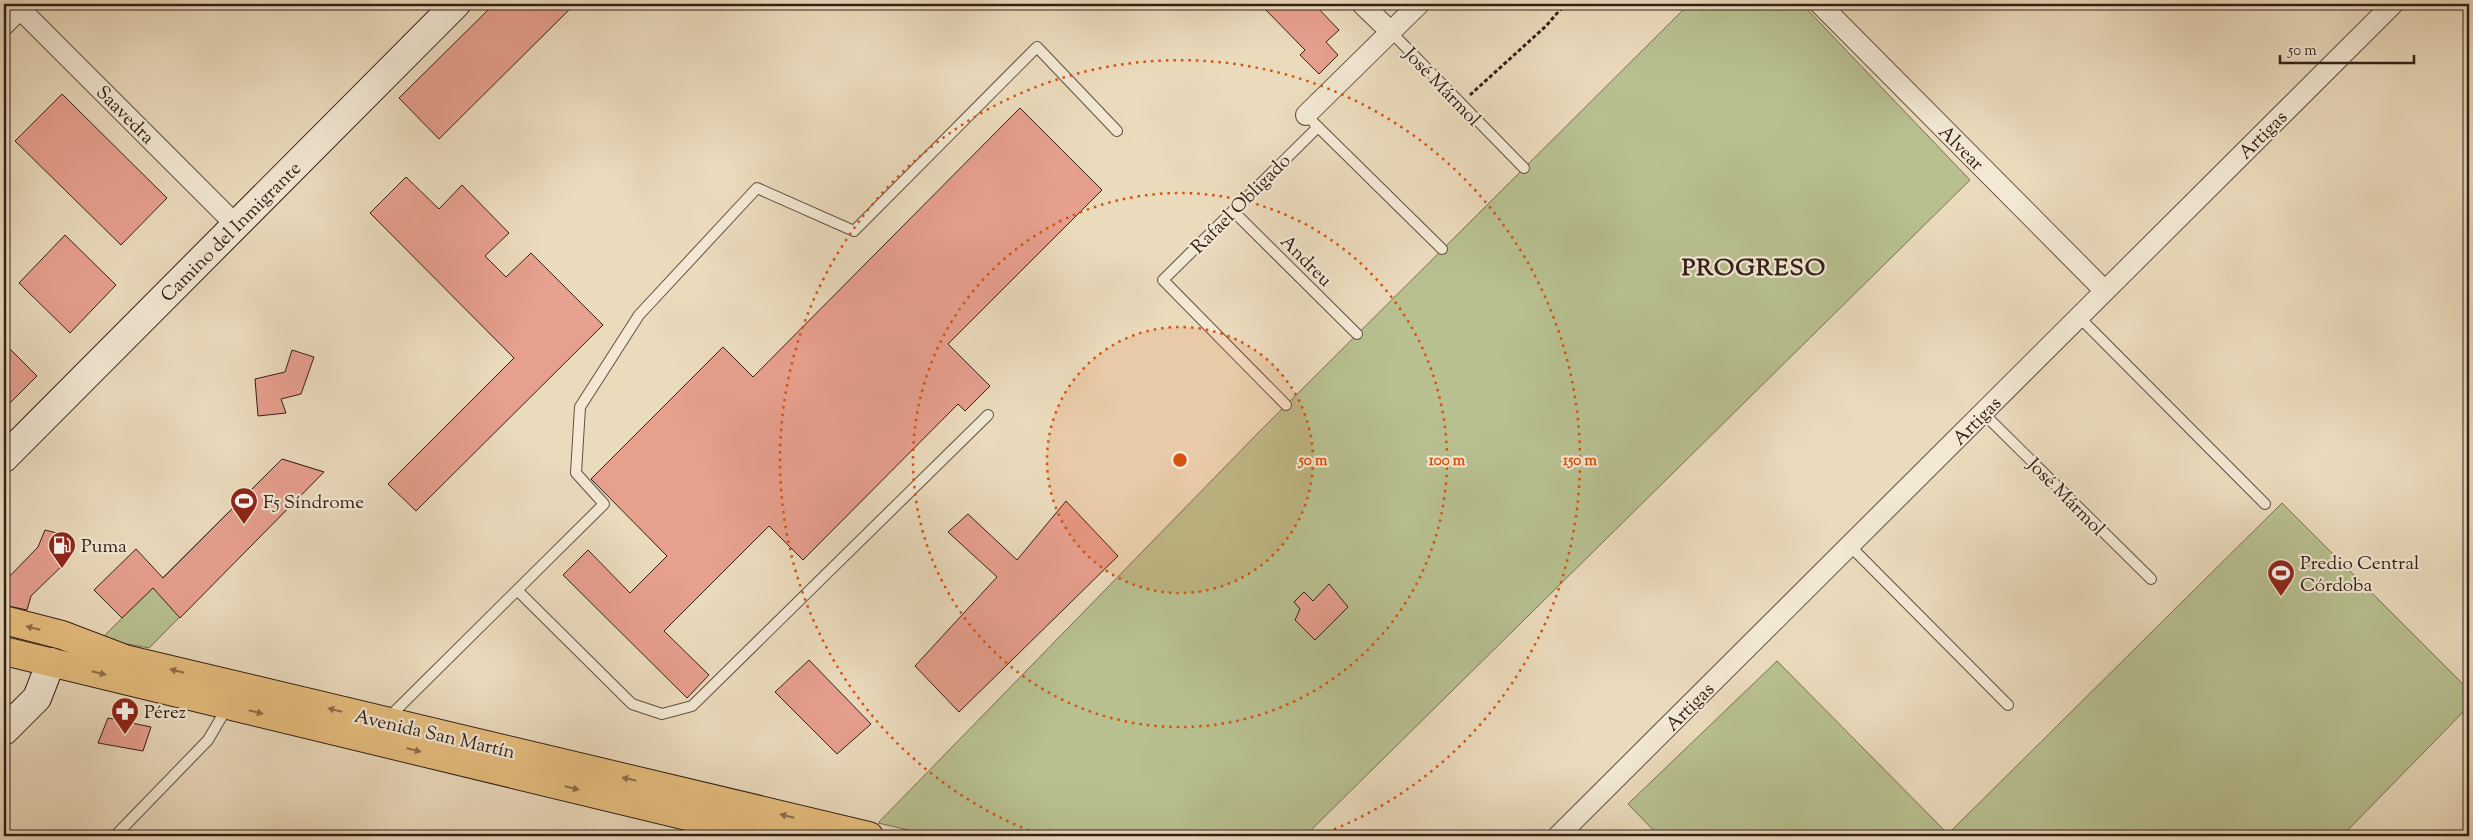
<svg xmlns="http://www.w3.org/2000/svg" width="2473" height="840" font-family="'Sorts Mill Goudy',serif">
  <rect width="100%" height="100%" fill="#ebdbbd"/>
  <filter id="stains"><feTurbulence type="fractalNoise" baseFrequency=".004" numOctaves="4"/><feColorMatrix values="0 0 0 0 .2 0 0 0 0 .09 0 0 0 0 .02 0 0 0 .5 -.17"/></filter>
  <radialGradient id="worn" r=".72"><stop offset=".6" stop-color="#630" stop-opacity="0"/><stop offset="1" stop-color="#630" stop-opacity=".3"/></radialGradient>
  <g fill="#b8c090" stroke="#767054">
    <polygon points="1689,4 1802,4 1970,180 1305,836 934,836 878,823 1258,433"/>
    <polygon points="282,459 324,472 149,648 101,639"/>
    <polygon points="2282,503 2469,690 2469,706 2342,836 1659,836 1628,804 1777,661 1948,834"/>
  </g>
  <g fill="#e79f8e" stroke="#342018">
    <polygon points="494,4 575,4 439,139 399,98"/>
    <polygon points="1260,4 1314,4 1339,30 1326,42 1338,55 1319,74 1300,55 1305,50"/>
    <polygon points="62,94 167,198 121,245 15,141"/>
    <polygon points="1020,108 1102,190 948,344 990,386 965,411 958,404 803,560 769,526 664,631 709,675 687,698 563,575 588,550 630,593 667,556 591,479 723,347 753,377"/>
    <polygon points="406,177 439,209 462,185 509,233 485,256 506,277 531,253 603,325 416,511 388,484 514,358 370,213"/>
    <polygon points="65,235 116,285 70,333 19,283"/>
    <polygon points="4,343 37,376 4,409"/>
    <polygon points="292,350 314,357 301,394 281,399 286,413 258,416 255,379 285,372"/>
    <polygon points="282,459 324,472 180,618 153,588 122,618 94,590 136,549 163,578"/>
    <polygon points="1066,501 1118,556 959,712 915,666 997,577 948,532 968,514 1017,560"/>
    <polygon points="45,530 73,537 68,560 31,596 27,610 4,605 4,582 38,547"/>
    <polygon points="1329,584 1348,607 1315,640 1295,620 1300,609 1294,602 1304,592 1313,601"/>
    <polygon points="809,660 871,724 837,754 775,692"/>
    <polygon points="108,718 151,727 143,751 98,743"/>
  </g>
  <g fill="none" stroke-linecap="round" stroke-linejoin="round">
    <g stroke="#624f41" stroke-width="12">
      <g id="lane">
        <polyline points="1391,32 1524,168"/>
        <polyline points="1314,123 1442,249"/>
        <polyline points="1233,211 1357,334"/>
        <polyline points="2078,316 2265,504"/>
        <polyline points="1286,405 1163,280 1318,127"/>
        <polyline points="1983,413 2151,579"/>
        <polyline points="1850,546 2008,705"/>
        <polyline points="518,591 632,704 662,714 692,706 988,415"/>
        <polyline points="387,719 604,504 576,473 580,407 639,315 757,188 854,231 1037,47 1117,131"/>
        <polyline points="115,836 208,740 228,706"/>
      </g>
    </g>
    <g stroke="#624f41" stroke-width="22">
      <g id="street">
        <polyline points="15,4 236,225"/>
        <polyline points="1362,4 1391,32"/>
        <polyline points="1820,4 2104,290"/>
        <polyline points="4,25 20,9"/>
        <polyline points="1306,115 1419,4"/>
        <polyline points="1558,836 2393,4"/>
      </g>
    </g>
    <g stroke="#342018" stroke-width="30">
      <g id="secondary">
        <polyline points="4,458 456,4"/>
        <polyline points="4,731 37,698 51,662"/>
      </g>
    </g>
    <g stroke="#342018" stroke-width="30">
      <g id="primary">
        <polyline points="4,620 62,635 125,659 869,836"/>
        <polyline points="4,651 770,836"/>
      </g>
    </g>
    <polyline stroke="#342018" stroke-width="3" stroke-dasharray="4 2.5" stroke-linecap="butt" points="1470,95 1546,26 1565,4"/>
    <use href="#lane" stroke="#f2e8d4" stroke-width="10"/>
    <use href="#street" stroke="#f2e8d4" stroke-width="20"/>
    <use href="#secondary" stroke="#f2e8d4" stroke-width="28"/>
    <use href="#primary" stroke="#e6be7e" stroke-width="28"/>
  </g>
  <defs><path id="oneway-solid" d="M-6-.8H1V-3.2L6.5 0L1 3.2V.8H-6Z" transform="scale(1.25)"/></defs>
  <g fill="#8d6f4b">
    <use href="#oneway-solid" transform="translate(33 628) rotate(-166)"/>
    <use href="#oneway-solid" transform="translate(177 671) rotate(-166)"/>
    <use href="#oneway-solid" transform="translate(99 673) rotate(14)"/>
    <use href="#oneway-solid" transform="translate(335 710) rotate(-166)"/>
    <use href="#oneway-solid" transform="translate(256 712) rotate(14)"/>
    <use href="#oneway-solid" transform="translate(414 750) rotate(14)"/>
    <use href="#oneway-solid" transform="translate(629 779) rotate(-167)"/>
    <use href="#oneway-solid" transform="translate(572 788) rotate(14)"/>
    <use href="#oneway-solid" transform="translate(787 816) rotate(-166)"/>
  </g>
  <circle cx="1180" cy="460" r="133" fill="#d6530d" fill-opacity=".12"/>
  <g fill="none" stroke="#d6530d" stroke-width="2.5" stroke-dasharray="2.5 5">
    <circle cx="1180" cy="460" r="133"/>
    <circle cx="1180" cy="460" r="267"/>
    <path d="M1043 836A400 400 0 1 1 1317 836"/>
  </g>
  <defs>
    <g id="stadium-pin" transform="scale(1.4375)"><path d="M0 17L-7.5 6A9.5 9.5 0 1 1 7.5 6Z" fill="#8f2418" stroke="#f2e8d4"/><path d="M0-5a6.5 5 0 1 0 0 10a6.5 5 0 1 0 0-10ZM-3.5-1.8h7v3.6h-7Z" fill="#fff"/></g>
    <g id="fuel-pin" transform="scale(1.4375)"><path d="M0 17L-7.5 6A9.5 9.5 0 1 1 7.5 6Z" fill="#8f2418" stroke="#f2e8d4"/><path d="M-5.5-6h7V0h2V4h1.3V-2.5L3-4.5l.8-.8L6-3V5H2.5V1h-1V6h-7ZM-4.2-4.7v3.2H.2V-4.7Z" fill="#fff"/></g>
    <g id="pharmacy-pin" transform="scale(1.4375)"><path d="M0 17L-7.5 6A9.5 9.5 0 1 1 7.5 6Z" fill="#8f2418" stroke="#f2e8d4"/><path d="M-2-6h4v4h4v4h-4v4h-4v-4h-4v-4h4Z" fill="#fff"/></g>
  </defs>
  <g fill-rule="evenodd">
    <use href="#stadium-pin" x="244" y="501"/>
    <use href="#fuel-pin" x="62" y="545"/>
    <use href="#stadium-pin" x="2281" y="573"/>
    <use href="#pharmacy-pin" x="125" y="711"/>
  </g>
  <g text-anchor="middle" stroke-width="4.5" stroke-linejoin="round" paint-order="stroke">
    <g font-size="19" fill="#342018" stroke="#f2e8d4">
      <text transform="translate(1443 86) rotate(46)" y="7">José Mármol</text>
      <text transform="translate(126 114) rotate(45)" y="7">Saavedra</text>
      <text transform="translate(2262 134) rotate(-45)" y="7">Artigas</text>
      <text transform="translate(1962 147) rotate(45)" y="7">Alvear</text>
      <text transform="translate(1240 203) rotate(-45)" y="7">Rafael Obligado</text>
      <text transform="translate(230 231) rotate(-45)" y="7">Camino del Inmigrante</text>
      <text transform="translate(1307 260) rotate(45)" y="7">Andreu</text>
      <text transform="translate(1976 420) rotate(-45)" y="7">Artigas</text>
      <text transform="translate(2067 496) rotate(45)" y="7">José Mármol</text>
      <text transform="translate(1689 706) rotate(-45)" y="7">Artigas</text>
      <text transform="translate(435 733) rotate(13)" y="7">Avenida San Martín</text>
    </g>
    <g font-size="19" fill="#342018" stroke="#f2e8d4" text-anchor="start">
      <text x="263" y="508">F5 Síndrome</text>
      <text x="81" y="552">Puma</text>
      <text x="2300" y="569">Predio Central<tspan x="2300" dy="22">Córdoba</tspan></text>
      <text x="144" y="718">Pérez</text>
    </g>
    <g font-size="24" font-weight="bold" letter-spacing="1" fill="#342018" stroke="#f2e8d4">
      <text x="1754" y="275">PROGRESO</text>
    </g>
  </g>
  <circle cx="1180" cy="460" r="8" fill="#d6530d" stroke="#f2e8d4" stroke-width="2.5"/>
  <g font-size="15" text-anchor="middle" font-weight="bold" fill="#d6530d" stroke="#f2e8d4" stroke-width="4.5" stroke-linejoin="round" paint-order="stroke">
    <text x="1313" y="465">50 m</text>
    <text x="1447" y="465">100 m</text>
    <text x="1580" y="465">150 m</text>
  </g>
  <rect width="2473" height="840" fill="none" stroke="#ebdbbd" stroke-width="20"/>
  <rect x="5" y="5" width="2463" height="830" fill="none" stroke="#342018" stroke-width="2.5"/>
  <rect x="10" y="10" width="2453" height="820" fill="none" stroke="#342018"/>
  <path d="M2280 55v8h134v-8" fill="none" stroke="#342018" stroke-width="2.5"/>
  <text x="2288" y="55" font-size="15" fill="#342018" stroke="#f2e8d4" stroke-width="4" paint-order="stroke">50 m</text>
  <rect width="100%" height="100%" filter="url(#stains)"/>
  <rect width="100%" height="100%" fill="url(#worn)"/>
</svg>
